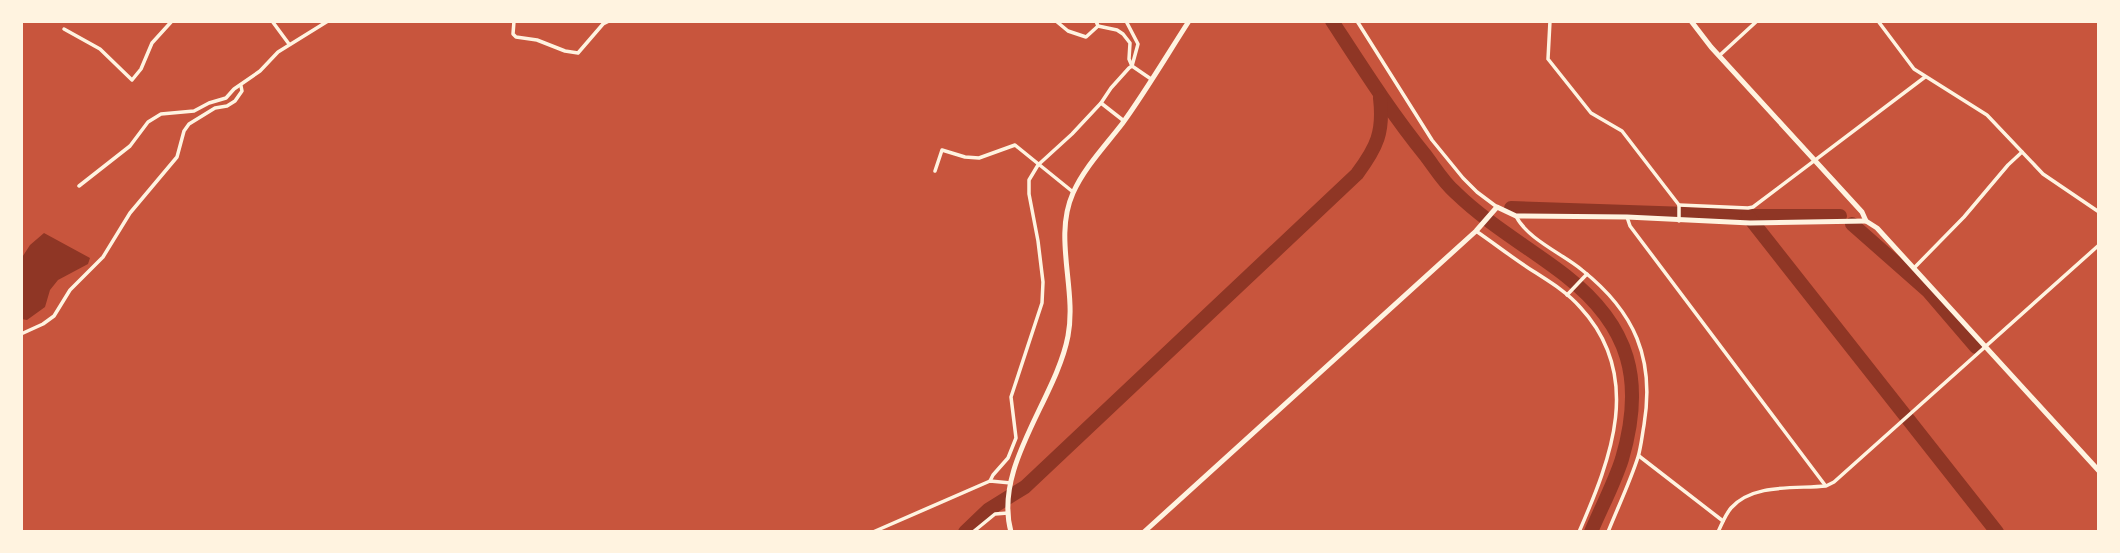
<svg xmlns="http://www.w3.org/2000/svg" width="2120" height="553" font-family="'Sofia Sans Condensed',sans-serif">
  <rect width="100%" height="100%" fill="#c8553d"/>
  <polygon fill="#8f3625" points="44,233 90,258 88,264 58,280 50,290 45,307 27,320 21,319 21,259 30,245"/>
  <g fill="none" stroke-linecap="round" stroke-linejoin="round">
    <g stroke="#8f3625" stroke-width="14">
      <path d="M1332,21C1362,67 1391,113 1426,156C1435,168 1444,183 1456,193C1489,225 1530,248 1566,276C1630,326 1645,381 1622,459C1614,484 1601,508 1591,532"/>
      <polyline points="1511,208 1748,216 1840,216"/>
      <polyline points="1748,216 1997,532"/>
      <polyline points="1852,224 1928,291 1976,347"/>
      <path d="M965,532L988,510L1025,487L1357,174C1377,147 1384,132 1380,98"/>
    </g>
    <g stroke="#fff3e0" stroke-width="3.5">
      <polyline points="272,21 289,44"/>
      <polyline points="514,21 513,34 516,37 537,40 565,51 578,53 603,24 609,21"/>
      <polyline points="1056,21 1068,31 1086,37 1097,27"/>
      <polyline points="1096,21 1098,26 1117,30 1123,34 1130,43 1129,59 1132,66 1151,79"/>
      <polyline points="1357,21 1432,140 1463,178 1477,192 1497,207"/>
      <polyline points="1550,21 1548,59 1591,113 1622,131 1679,205 1679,221"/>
      <polyline points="1878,21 1914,69 1987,115 2043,174 2099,212"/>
      <polyline points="64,29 100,49 132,80 141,69 152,43 172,21"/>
      <polyline points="1720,55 1757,21"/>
      <polyline points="1101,103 1124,121"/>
      <polyline points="935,171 942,150 965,157 979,158 1015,145 1073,192"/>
      <polyline points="79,186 130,146 148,122 161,114 194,111 209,103 226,98 234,89 260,71 278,52 328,21"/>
      <polyline points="1679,205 1748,208 1753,207 1925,77"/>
      <path d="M1516,216C1527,239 1563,254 1582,270C1635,312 1655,359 1644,425C1642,436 1641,447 1638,457C1630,482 1618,507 1608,532"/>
      <polyline points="1627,217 1630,226 1825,485"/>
      <path d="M1476,231C1495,244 1514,259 1533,271C1550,282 1567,292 1580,307C1644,376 1611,458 1579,532"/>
      <polyline points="1914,268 1964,217 2008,165 2022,152"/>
      <polyline points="1567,295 1587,274"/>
      <polyline points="21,334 43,324 54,316 70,290 103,257 130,213 177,157 184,131 189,124 215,108 227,106 235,101 242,91 241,86"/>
      <polyline points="1639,456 1723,521"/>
      <polyline points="990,481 993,475 1008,458 1016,438 1011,397 1042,303 1043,282 1038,241 1029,194 1029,180 1038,165 1072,134 1101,103 1111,88 1129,68 1132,66 1138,44 1126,21"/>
      <polyline points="873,532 990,481 1011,483"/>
      <polyline points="973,532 995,514 1008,513"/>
      <path d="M1718,532C1722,524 1725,515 1731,508C1753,483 1796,489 1826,486L1834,482L2099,245"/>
    </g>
    <g stroke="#fff3e0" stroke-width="5">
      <polyline points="1691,21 1711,47 1862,212 1866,221 1877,228 2099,471"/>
      <polyline points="1144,532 1476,231 1497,207 1516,216 1627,217 1750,223 1866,221"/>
    </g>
    <path stroke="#fff3e0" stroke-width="5" d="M1011,532C993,466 1056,399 1068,336C1077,289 1053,238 1073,193C1084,168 1105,146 1122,124C1146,91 1167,55 1189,21"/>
  </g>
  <rect width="2120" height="553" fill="none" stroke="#fff3e0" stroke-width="46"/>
</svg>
